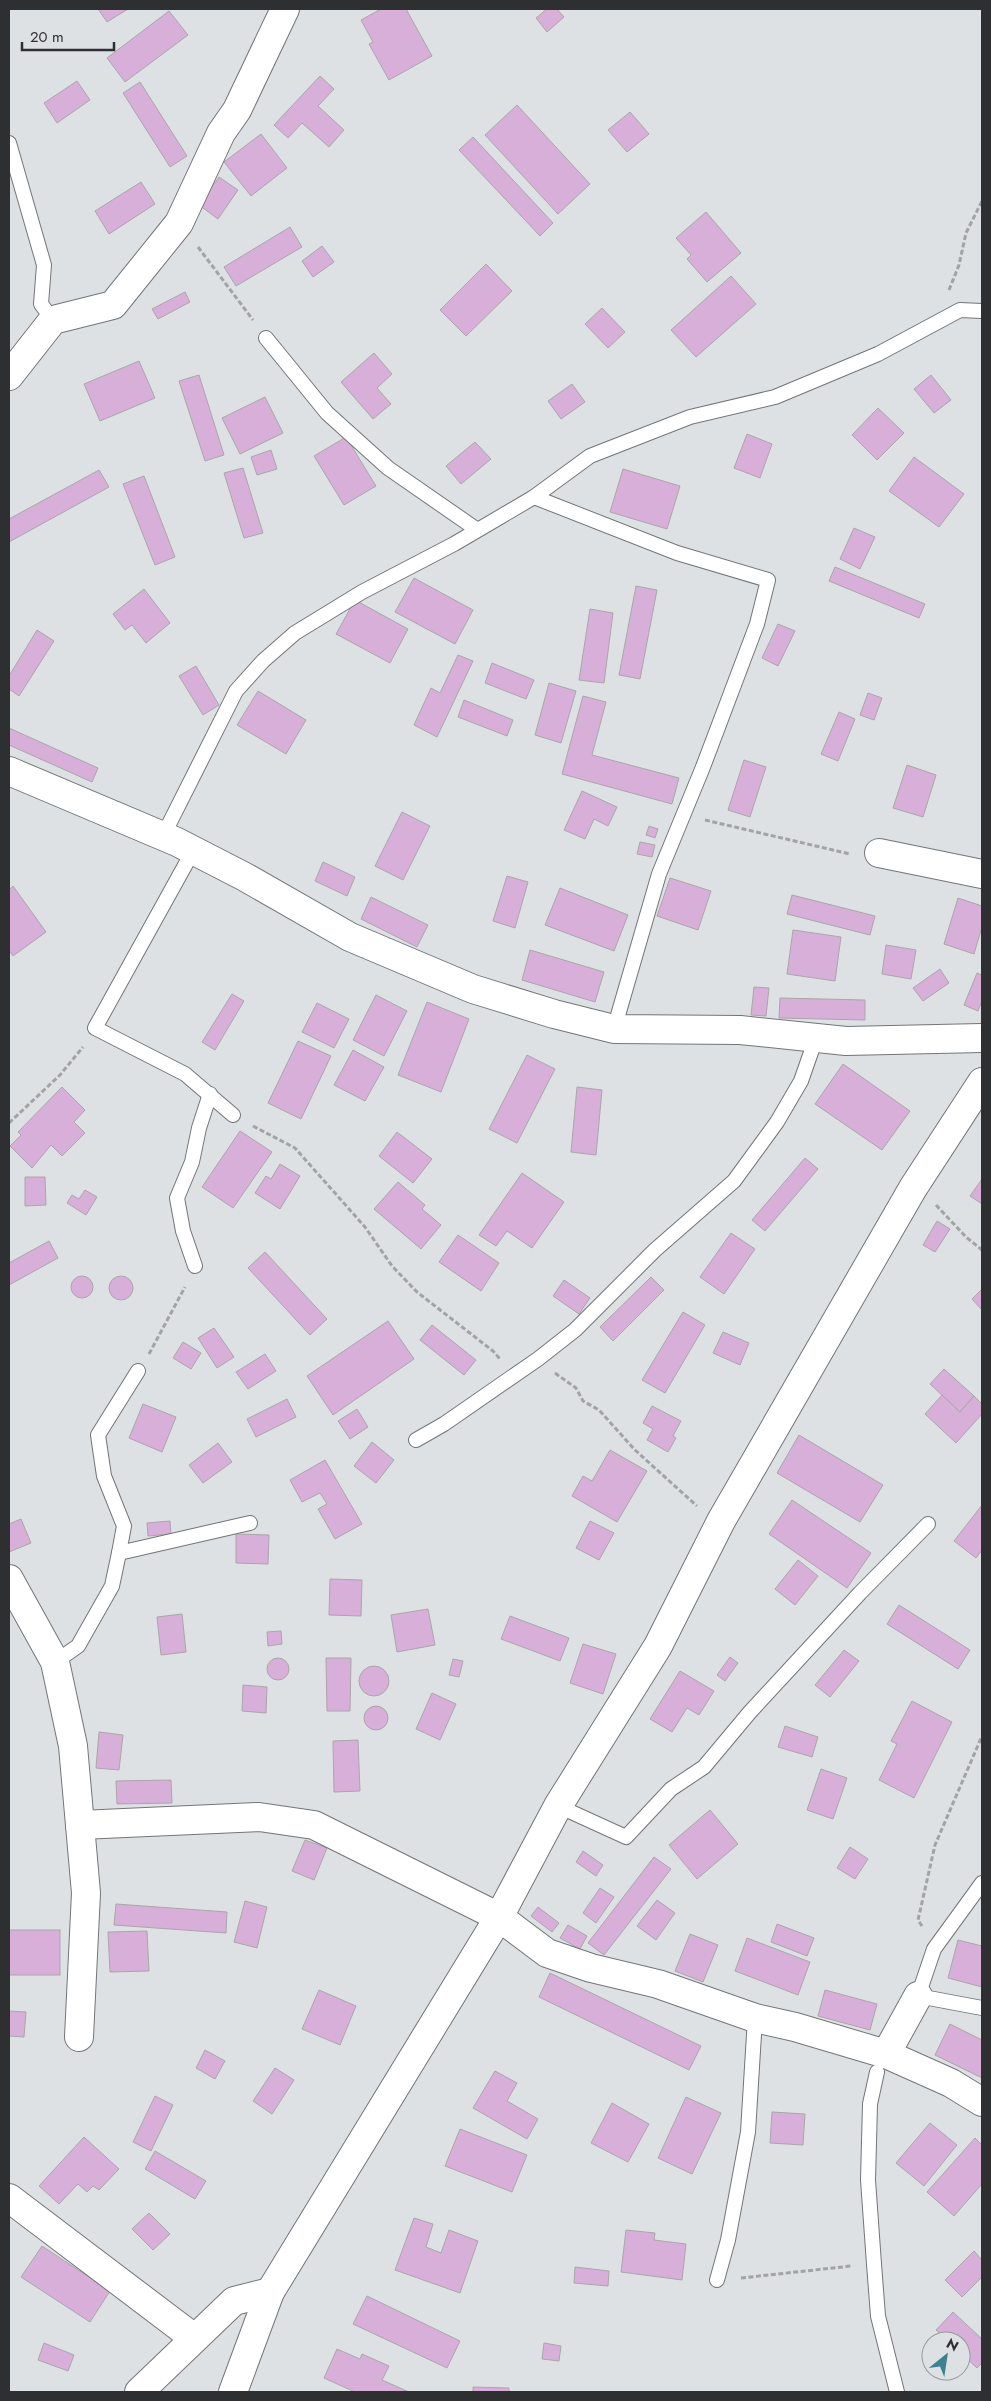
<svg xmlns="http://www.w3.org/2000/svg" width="991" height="2401" font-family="Jost,sans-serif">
  <rect width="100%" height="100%" fill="#dee1e4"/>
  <g fill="#d7afd9" stroke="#aaa6aa">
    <polygon points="98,9 128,9 107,22"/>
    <polygon points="381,9 406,9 432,56 389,80 369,44 373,42 361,20"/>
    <polygon points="547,9 557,9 564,17 547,32 536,18"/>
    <polygon points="169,11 188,35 125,82 107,58"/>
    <polygon points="320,76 334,89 318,106 344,130 329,147 302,123 288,138 274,125"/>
    <polygon points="77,81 90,100 57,123 44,103"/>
    <polygon points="140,82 187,156 170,167 123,93"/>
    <polygon points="517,105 590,184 558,214 485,135"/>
    <polygon points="630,112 649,134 627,152 608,130"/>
    <polygon points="261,134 287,168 251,196 224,162"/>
    <polygon points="473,137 553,223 540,236 459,150"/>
    <polygon points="219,177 238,190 218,219 199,205"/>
    <polygon points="141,182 155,204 109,234 95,211"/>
    <polygon points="706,212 741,253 707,282 687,259 691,255 676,238"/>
    <polygon points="290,227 302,247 236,286 224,267"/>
    <polygon points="322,246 334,262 313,277 302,261"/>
    <polygon points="486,264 512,291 466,336 440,310"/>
    <polygon points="731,276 756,304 696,357 671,330"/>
    <polygon points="185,292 190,302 158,319 152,309"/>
    <polygon points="602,308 625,332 608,348 585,324"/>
    <polygon points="374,353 392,374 377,388 391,404 373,419 341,382"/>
    <polygon points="139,361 155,398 100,421 84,384"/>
    <polygon points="199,375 224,455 205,461 179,381"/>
    <polygon points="931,375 951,400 934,413 914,389"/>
    <polygon points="572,384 585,402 561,419 548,401"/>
    <polygon points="265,397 283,433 240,454 222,418"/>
    <polygon points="878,408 904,433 877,460 852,435"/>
    <polygon points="747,434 772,444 760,478 734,468"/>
    <polygon points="346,437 376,486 344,505 314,456"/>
    <polygon points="475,442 491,459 461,484 446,466"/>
    <polygon points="271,450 277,469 257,475 251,457"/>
    <polygon points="914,457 964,494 939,527 889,491"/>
    <polygon points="243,468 263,533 244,538 224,473"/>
    <polygon points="623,469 680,486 667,529 610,512"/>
    <polygon points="99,470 109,487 9,542 9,519"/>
    <polygon points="144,476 175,557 155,565 123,484"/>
    <polygon points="854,528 875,537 860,569 840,559"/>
    <polygon points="835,567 925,604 919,618 829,581"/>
    <polygon points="414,578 473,610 455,644 395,612"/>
    <polygon points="636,586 657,590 640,679 619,675"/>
    <polygon points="144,589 170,623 146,643 132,625 125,630 113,614"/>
    <polygon points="355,600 408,629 390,663 336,634"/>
    <polygon points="590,609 613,613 604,683 579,680"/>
    <polygon points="778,624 795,631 778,666 762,658"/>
    <polygon points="37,630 54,641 19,696 9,689 9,676"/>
    <polygon points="458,655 473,661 437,737 414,725 431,688 440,693"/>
    <polygon points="492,663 534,680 526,699 485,683"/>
    <polygon points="196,666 219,705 203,715 179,676"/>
    <polygon points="549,683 576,691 561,743 535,735"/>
    <polygon points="258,691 306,720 286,754 237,725"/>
    <polygon points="868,693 882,698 874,720 860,715"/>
    <polygon points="583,696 606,702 592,755 679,778 672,804 562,774"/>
    <polygon points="464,700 513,720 507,736 458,717"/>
    <polygon points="839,712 855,719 838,761 821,754"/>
    <polygon points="9,728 98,768 92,782 9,745"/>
    <polygon points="744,760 766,767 750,817 728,810"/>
    <polygon points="907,765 936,775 923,817 893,808"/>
    <polygon points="582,791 617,807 608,826 594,819 585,839 564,830"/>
    <polygon points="402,812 430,826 403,880 375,866"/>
    <polygon points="649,826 658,829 655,838 646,835"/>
    <polygon points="640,842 655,845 652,857 637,854"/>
    <polygon points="323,862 355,877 347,896 315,881"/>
    <polygon points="507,876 528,882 515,928 493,921"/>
    <polygon points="670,878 711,891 698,930 657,916"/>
    <polygon points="13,886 46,932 13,956 9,950 9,890"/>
    <polygon points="560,888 628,915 614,951 545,925"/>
    <polygon points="792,895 875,916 870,935 787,914"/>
    <polygon points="371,897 428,925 417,947 361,919"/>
    <polygon points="958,898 982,906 982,927 974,954 944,944"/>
    <polygon points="793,930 841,937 835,981 787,974"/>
    <polygon points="886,945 916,950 911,979 882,974"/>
    <polygon points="530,950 604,972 595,1002 522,980"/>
    <polygon points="940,969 949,983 923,1001 913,988"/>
    <polygon points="977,973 982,975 982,1001 978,1011 964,1005"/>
    <polygon points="754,987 769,988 766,1016 751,1015"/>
    <polygon points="232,994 244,1001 215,1050 202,1042"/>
    <polygon points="376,995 407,1011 384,1056 353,1040"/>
    <polygon points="780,998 865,1000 865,1020 779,1018"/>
    <polygon points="427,1002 469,1019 441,1092 398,1075"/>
    <polygon points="317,1003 349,1019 334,1048 302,1032"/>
    <polygon points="298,1041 331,1056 301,1119 268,1103"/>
    <polygon points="353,1050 384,1067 365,1101 334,1085"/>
    <polygon points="527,1055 555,1069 517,1143 489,1129"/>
    <polygon points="843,1064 910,1111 882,1150 815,1104"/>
    <polygon points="62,1087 85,1110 74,1122 85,1133 62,1156 51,1145 32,1168 10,1146 21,1135 18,1132"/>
    <polygon points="577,1087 602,1090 596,1155 571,1152"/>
    <polygon points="240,1131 272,1152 233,1208 202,1187"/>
    <polygon points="397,1132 432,1159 413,1183 379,1156"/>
    <polygon points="805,1158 818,1169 765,1231 752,1220"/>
    <polygon points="280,1164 300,1176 280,1209 255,1193 266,1176 271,1179"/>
    <polygon points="522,1173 564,1202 532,1248 507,1231 496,1246 479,1235"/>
    <polygon points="25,1177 45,1177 46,1205 25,1206"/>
    <polygon points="982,1179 982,1204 970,1196"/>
    <polygon points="398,1182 425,1205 422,1209 441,1225 421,1249 374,1209"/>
    <polygon points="85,1190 97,1197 86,1215 67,1203 72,1195 79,1199"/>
    <polygon points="937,1221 950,1229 935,1252 923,1245"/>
    <polygon points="731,1233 755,1249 724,1294 700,1277"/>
    <polygon points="458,1235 499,1263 481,1291 439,1262"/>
    <polygon points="49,1241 58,1258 9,1285 9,1263"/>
    <polygon points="265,1252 327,1319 310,1335 248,1268"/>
    <circle cx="82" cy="1287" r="11"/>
    <circle cx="121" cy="1288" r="12"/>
    <polygon points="651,1277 664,1290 613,1341 600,1327"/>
    <polygon points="564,1280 590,1298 579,1314 553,1296"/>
    <polygon points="982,1289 982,1310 972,1299"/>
    <polygon points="683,1312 705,1325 665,1393 642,1380"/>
    <polygon points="388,1321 414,1359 333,1415 307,1376"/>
    <polygon points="432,1325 476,1360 464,1375 420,1340"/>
    <polygon points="214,1328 234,1357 217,1368 198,1338"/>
    <polygon points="723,1332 749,1343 740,1365 713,1353"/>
    <polygon points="183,1342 201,1353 191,1369 173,1358"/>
    <polygon points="265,1354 276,1371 248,1389 236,1372"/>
    <polygon points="944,1369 974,1396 960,1412 930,1384"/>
    <polygon points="942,1395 960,1412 974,1396 982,1404 982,1414 956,1443 925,1414"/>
    <polygon points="287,1399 296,1417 256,1437 247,1419"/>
    <polygon points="143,1404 176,1417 162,1452 129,1438"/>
    <polygon points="652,1406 681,1421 673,1436 676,1438 668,1452 647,1440 653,1429 643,1423"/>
    <polygon points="357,1409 368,1427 350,1439 338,1421"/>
    <polygon points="799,1435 883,1485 860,1522 777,1473"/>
    <polygon points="372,1442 394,1460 376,1483 354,1466"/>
    <polygon points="218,1443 232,1462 203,1483 189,1465"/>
    <polygon points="610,1450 647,1471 617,1522 572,1496 583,1476 592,1481"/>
    <polygon points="325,1460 362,1524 335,1539 318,1509 327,1504 320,1493 302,1502 290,1480"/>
    <polygon points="792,1500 871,1553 847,1588 769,1534"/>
    <polygon points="982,1505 982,1550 976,1558 954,1541"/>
    <polygon points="21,1519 31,1543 9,1552 9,1524"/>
    <polygon points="170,1521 171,1534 148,1536 147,1523"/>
    <polygon points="590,1521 614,1533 599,1560 576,1548"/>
    <polygon points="236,1534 269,1535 268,1564 236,1563"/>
    <polygon points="798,1560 818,1576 795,1605 775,1589"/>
    <polygon points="330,1579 362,1580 361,1616 329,1615"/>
    <polygon points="899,1605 970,1650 958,1669 887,1624"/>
    <polygon points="428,1609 435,1645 397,1652 391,1615"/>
    <polygon points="182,1614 186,1652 161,1655 157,1617"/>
    <polygon points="510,1616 569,1638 560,1661 501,1639"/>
    <polygon points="281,1631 282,1644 268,1646 267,1632"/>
    <polygon points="583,1644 616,1654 603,1694 570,1683"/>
    <polygon points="844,1650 859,1661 830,1697 815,1685"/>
    <polygon points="730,1657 738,1663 725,1681 717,1675"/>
    <polygon points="326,1658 351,1658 350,1711 327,1711"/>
    <circle cx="278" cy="1669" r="11"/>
    <polygon points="453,1659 463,1661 459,1677 449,1675"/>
    <circle cx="374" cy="1681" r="15"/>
    <polygon points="680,1671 714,1691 699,1715 687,1708 672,1732 650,1719"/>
    <polygon points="243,1685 267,1687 266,1713 242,1711"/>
    <polygon points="432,1693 456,1704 440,1740 416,1729"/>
    <polygon points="912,1701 952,1722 914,1798 879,1780 897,1744 891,1741"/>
    <circle cx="376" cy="1718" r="12"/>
    <polygon points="785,1726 818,1737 812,1757 778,1747"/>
    <polygon points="99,1732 123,1735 119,1770 96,1768"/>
    <polygon points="358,1740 360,1791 334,1792 333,1741"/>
    <polygon points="821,1769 847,1778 833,1819 807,1810"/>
    <polygon points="171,1780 172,1803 117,1804 116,1781"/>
    <polygon points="710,1810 738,1844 697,1879 669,1845"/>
    <polygon points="305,1840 327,1848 314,1880 292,1871"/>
    <polygon points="850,1847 868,1859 855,1879 837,1868"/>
    <polygon points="583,1851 603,1865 596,1876 576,1862"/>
    <polygon points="654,1857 671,1869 604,1955 588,1943"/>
    <polygon points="600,1888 614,1897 596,1923 583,1913"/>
    <polygon points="657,1900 675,1913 656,1940 637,1926"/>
    <polygon points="245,1901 267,1907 257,1948 234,1942"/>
    <polygon points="116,1904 227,1912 226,1933 114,1925"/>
    <polygon points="538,1907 559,1923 552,1932 531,1916"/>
    <polygon points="777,1924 814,1938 807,1956 771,1942"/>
    <polygon points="568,1925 587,1936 580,1949 560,1938"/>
    <rect x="9" y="1930" width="51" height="45"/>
    <polygon points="147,1931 149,1971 110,1972 108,1932"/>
    <polygon points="690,1934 718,1945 703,1982 675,1971"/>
    <polygon points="747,1938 810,1962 798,1995 735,1971"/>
    <polygon points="958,1940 982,1946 982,1987 948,1978"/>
    <polygon points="550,1973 701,2046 689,2070 539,1997"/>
    <polygon points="319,1990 356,2006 340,2045 302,2029"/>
    <polygon points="825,1990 877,2004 870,2030 818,2016"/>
    <polygon points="9,2011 26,2012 24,2037 9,2036"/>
    <polygon points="950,2024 982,2040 982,2078 935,2055"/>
    <polygon points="205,2050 225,2061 215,2079 196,2068"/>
    <polygon points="275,2068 294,2080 272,2114 253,2101"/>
    <polygon points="495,2071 517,2083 507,2101 538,2119 527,2139 473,2108"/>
    <polygon points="155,2096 173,2105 151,2151 133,2142"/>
    <polygon points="686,2097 721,2113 692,2174 658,2158"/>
    <polygon points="612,2103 649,2124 628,2162 591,2143"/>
    <polygon points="772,2112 805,2114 803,2145 770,2143"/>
    <polygon points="930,2123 957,2145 924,2186 896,2163"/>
    <polygon points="460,2129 527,2155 512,2192 445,2166"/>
    <polygon points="84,2137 119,2169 99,2190 93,2186 87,2192 78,2184 59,2204 39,2186"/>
    <polygon points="975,2138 982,2145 982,2184 954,2216 927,2192"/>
    <polygon points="155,2151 206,2181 195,2199 145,2169"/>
    <polygon points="149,2213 170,2234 153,2250 132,2229"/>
    <polygon points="414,2218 433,2224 426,2247 441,2253 449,2230 478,2241 460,2293 395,2270"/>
    <polygon points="626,2230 655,2233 654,2240 686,2244 682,2280 621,2272"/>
    <polygon points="42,2246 110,2291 90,2322 21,2277"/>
    <polygon points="974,2251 982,2260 982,2277 962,2297 945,2280"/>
    <polygon points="575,2267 609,2271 608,2286 574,2283"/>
    <polygon points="367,2296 460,2341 447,2368 353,2324"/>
    <polygon points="953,2312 982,2339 982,2363 977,2368 961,2353 961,2341 948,2341 936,2330"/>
    <polygon points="44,2343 74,2355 68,2371 38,2360"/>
    <polygon points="544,2343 561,2346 559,2361 542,2359"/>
    <polygon points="337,2349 360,2359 362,2354 389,2366 382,2380 409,2392 355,2392 324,2378"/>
    <polygon points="473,2387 509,2388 509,2392 473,2392"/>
  </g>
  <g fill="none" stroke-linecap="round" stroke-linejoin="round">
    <g stroke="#737578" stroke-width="16">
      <g id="service">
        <polyline points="9,143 44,265 41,304 53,320"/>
        <polyline points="266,338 327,413 388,468 476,529"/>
        <polyline points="534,497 677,553 768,580 757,624 703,767 659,874 614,1029"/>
        <polyline points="163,836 236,691 263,661 295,633 362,592 454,544 534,497 590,456 690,417 775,397 878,354 960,310 982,311"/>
        <polyline points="193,851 95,1028 185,1074 233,1115"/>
        <polyline points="195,1266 183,1231 177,1198 192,1162 199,1128 210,1094"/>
        <polyline points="416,1440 444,1424 538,1359 575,1330 655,1250 734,1181 777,1122 801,1081 816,1038"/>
        <polyline points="119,1553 250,1523"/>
        <polyline points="55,1662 78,1646 112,1586 119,1553 124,1526 104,1476 98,1435 138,1371"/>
        <polyline points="558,1806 626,1837 671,1789 704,1767 750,1712 860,1593 928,1524"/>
        <polyline points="982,1883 934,1949 918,1996 982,2008"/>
        <polyline points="877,2072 870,2104 868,2180 874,2264 878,2316 897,2392"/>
        <polyline points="717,2280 728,2240 748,2132 755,2018"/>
      </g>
    </g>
    <g stroke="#737578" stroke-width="30">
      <g id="minor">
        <polyline points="9,376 53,320 113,305 179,223 221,133 237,110 285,9"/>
        <polyline points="9,771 177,842 245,877 350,937 473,989 554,1014 614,1029 740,1030 846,1041 982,1038"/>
        <polyline points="879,853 982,874"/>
        <polyline points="9,1579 55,1662 73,1746 86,1893 79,2037"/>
        <polyline points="80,1825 259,1817 314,1825 499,1917 547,1953 591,1968 658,1984 755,2018 795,2027 886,2054 918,1996"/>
        <polyline points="886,2054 951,2083 982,2102"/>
        <polyline points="9,2198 194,2338"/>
        <polyline points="139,2392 234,2301 270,2292"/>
        <polyline points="233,2392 270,2292 499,1917 558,1806 658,1646 721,1521 913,1188 982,1082"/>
      </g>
    </g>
    <g stroke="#a1a3a5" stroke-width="3" stroke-dasharray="5 2.5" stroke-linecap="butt">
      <polyline points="198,247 253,320"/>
      <polyline points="949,290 959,265 966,233 982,201"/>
      <polyline points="705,820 850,854"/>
      <polyline points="9,1123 60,1075 83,1047"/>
      <polyline points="253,1126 295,1148 365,1227 392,1266 417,1292 493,1351 500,1359"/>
      <polyline points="936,1205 966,1237 982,1250"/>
      <polyline points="149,1354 185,1287"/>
      <polyline points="555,1373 576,1388 583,1401 599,1410 635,1450 697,1506"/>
      <polyline points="922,1926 918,1920 935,1845 982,1736"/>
      <polyline points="741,2278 851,2266"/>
    </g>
    <use href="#service" stroke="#fff" stroke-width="14"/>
    <use href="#minor" stroke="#fff" stroke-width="28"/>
  </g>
  <rect width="991" height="2401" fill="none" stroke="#2e2f30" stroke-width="20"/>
  <g transform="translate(946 2356) rotate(30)"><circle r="24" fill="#dee1e4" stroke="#989a9c"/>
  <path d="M0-4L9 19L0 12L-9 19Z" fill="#3e8291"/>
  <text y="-8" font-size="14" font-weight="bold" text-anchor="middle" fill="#2e2f30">N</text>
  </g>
  <path d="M22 42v8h92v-8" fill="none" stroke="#2e2f30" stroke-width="2.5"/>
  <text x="30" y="42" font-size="15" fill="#2e2f30" stroke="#dee1e4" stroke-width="4" paint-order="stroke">20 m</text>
</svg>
